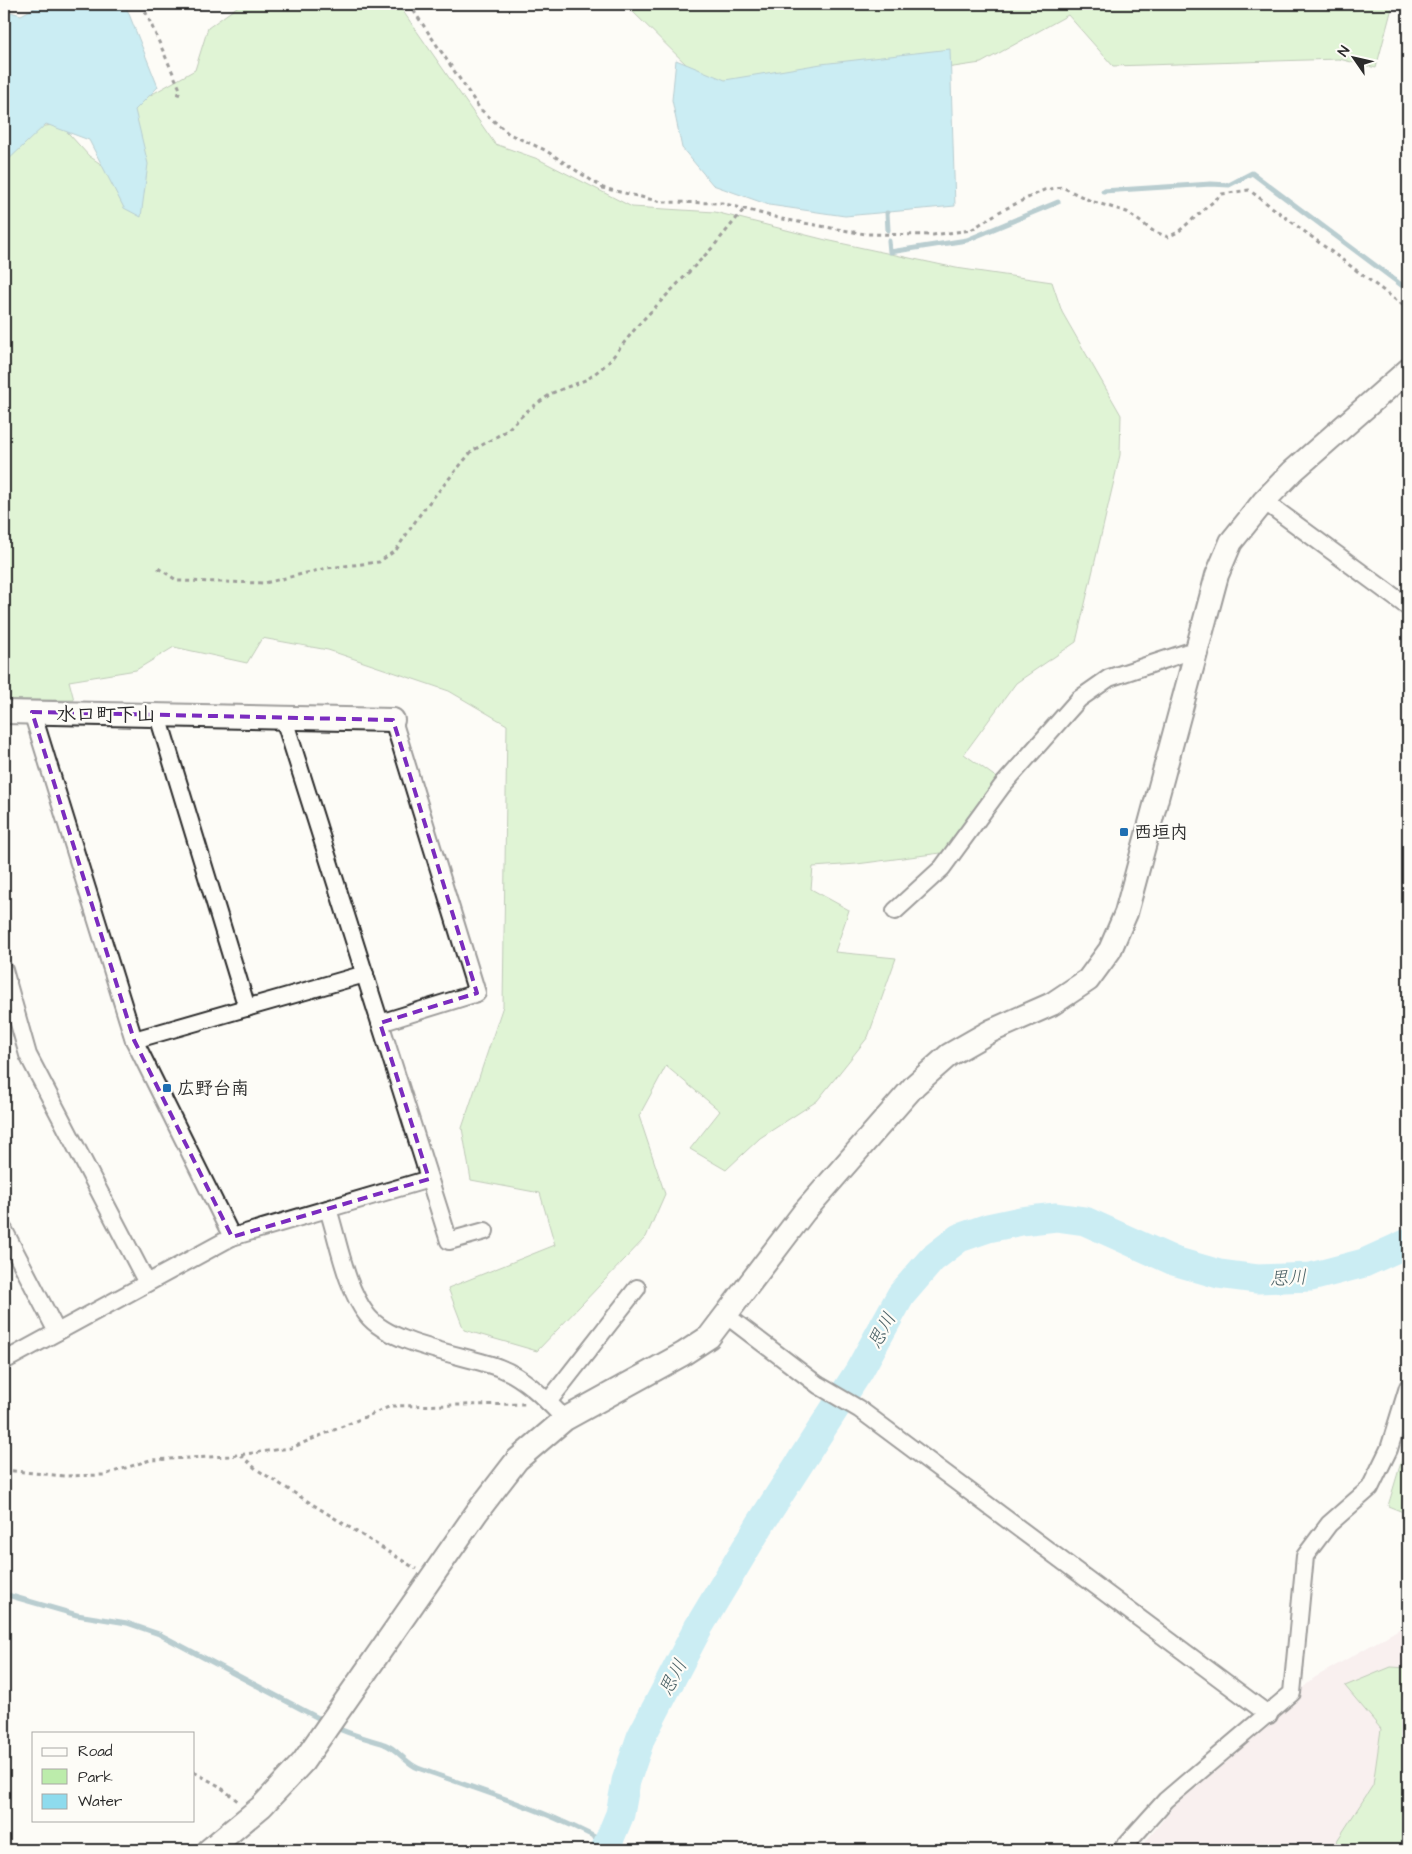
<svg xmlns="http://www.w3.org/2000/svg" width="1412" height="1854" font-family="'Architects Daughter','Klee One',sans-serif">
  <rect width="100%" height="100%" fill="#fdfcf7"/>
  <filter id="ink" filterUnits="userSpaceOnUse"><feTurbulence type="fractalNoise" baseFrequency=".02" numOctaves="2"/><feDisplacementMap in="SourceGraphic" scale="10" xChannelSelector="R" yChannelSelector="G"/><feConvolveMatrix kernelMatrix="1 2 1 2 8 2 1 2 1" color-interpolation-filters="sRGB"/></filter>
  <g filter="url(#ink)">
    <polygon fill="#f3e2e4" points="1408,1624 1408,1850 1139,1850 1185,1792 1314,1678"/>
    <g fill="#bcecab" stroke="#748c6b">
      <polygon points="241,4 398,4 495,144 538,159 632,207 715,212 826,240 956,268 1052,282 1062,312 1121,415 1120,455 1076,642 1016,683 964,754 997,778 948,852 857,864 813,867 811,889 849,910 835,952 896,958 868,1037 817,1101 760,1138 726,1170 690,1149 720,1111 666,1066 639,1116 665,1194 646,1237 537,1351 464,1330 448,1288 555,1245 540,1193 471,1180 462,1128 503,1006 507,725 449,691 328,650 262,638 247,663 174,647 136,670 69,681 74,700 4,700 4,151 31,128 60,124 89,156 130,184 131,106 195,70 208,28"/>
      <polygon points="625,4 1393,4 1376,68 1339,59 1113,66 1068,15 981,63 774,93 703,81"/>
      <polygon points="1408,1439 1408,1514 1388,1506"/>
      <polygon points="1391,1667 1408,1668 1408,1850 1331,1850 1373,1785 1381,1729 1345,1686"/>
    </g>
    <g fill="#8edbed" stroke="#66959f">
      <polygon points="42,4 125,4 158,87 135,110 148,164 141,217 124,208 89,140 46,124 4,164 4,10 21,15"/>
      <polygon points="950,49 955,206 845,216 769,205 713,185 682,148 672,100 676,60 725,80 821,64"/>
    </g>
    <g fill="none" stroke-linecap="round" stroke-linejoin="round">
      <g stroke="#66959f" stroke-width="5">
        <polyline points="1103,191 1211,184 1229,185 1252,173 1408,290"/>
        <polyline points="887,213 888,230"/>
        <polyline points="889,241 890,252 967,240 1058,202"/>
        <polyline points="4,1594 77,1615 127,1623 159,1634 324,1721"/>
        <path d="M333,1726C350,1735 366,1738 384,1744C397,1748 405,1763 418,1768C481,1791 547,1810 606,1843"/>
      </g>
      <polyline stroke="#8edbed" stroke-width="29" points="605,1850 620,1814 626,1781 641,1737 698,1628 761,1523 859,1371 901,1295 932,1259 959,1238 988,1228 1021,1221 1056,1217 1085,1221 1174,1261 1219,1274 1257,1279 1311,1277 1364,1263 1408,1243"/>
      <g stroke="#2b2b2b" stroke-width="20">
        <g id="street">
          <polyline points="1264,501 1408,607"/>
          <polyline points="32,712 134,1040 232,1237"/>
          <polyline points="158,716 247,1008"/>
          <polyline points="284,719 449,1241 485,1231"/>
          <polyline points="895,911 942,868 1002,786 1079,699 1109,678 1197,649"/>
          <polyline points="4,970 28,1055 147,1283"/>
          <polyline points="380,1023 477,993 393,720"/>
          <polyline points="134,1040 365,974"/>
          <path d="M328,1209C339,1243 345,1286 367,1315C390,1345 465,1355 500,1368C526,1378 546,1400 565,1419"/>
          <polyline points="4,1230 57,1332"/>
          <polyline points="727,1316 818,1385 859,1409 1269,1715"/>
          <polyline points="4,1361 232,1237 429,1179"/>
          <polyline points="548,1402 637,1288"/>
          <polyline points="1121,1850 1166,1800 1292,1693 1305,1556 1329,1524 1370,1488 1389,1449 1408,1387"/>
        </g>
      </g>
      <g stroke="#2b2b2b" stroke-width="26">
        <g id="secondary">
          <polyline points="4,712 393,720"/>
          <polyline points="209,1850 262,1806 303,1762 477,1512 517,1460 565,1419 683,1354 709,1337 804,1212 915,1085 949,1055 991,1031 1052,1004 1088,980 1110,950 1126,913 1217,575 1231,542 1264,501 1293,471 1408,370"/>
        </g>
      </g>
      <g stroke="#2b2b2b" stroke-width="3" stroke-dasharray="4 4" stroke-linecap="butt">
        <polyline points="142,4 180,89 178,96"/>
        <polyline points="409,4 480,109 509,134 545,150 603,188 662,202 722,203 782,219 865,234 933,235 971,230 999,212 1044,190 1062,187 1091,201 1127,212 1153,231 1168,237 1178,232 1222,194 1249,190 1408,309"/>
        <polyline points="158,568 178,581 265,583 327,568 379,562 396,550 423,510 472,451 506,431 527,411 552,393 588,379 608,363 639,324 713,247 745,208"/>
        <polyline points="241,1455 256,1469 416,1569"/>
        <polyline points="4,1470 64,1476 104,1475 150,1460 229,1456 291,1448 391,1406 527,1404"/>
        <polyline points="194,1772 219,1786 239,1802"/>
      </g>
      <use href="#street" stroke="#fdfcf7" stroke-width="16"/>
      <use href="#secondary" stroke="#fdfcf7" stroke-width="22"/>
    </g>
  </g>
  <path d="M0 0H1412V1854H0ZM32,712L393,720L477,993L380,1023L429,1179L232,1237L134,1040Z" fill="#fdfcf7" fill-opacity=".55" fill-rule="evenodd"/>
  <path fill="none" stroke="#7b2cbf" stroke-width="4" stroke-dasharray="10 6" stroke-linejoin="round" d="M32,712L393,720L477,993L380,1023L429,1179L232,1237L134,1040Z"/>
  <g fill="#1f6fb2" stroke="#fdfcf7" stroke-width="2">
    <rect x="1119" y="827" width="10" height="10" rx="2.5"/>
    <rect x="162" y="1083" width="10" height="10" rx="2.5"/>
  </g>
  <g text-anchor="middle" stroke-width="4.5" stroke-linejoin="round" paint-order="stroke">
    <g font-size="18" font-weight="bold" fill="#2b2b2b" stroke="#fdfcf7" text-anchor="start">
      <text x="1134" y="838">西垣内</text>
      <text x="177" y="1094">広野台南</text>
    </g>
    <g font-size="19" font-style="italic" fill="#496065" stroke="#fdfcf7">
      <text transform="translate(1288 1277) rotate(-3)" y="7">思川</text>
      <text transform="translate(881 1330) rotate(-61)" y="7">思川</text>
      <text transform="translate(672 1677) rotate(-62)" y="7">思川</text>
    </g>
    <g font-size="20" font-weight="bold" fill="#2b2b2b" stroke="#fdfcf7">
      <text x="106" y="721">水口町下山</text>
    </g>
  </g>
  <rect width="1412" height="1854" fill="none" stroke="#fdfcf7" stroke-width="20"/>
  <rect x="10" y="10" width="1392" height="1834" fill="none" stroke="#2b2b2b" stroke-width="2" filter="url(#ink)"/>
  <rect x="32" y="1732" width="162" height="90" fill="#fdfcf7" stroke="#a9a8a5"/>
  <rect x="42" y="1748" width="25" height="8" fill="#fdfcf7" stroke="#a9a8a5"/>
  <text x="78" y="1756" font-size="15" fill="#2b2b2b">Road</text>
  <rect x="42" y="1769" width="25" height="15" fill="#bcecab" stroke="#a9a8a5"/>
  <text x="78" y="1782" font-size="15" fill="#2b2b2b">Park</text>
  <rect x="42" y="1794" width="25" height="15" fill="#8edbed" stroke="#a9a8a5"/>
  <text x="78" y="1806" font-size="15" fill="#2b2b2b">Water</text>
  <g transform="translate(1354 58) rotate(304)" stroke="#fdfcf7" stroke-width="4" paint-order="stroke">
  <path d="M0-4L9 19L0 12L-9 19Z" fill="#2b2b2b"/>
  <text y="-8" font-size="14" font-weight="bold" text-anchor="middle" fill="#2b2b2b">N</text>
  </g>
</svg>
